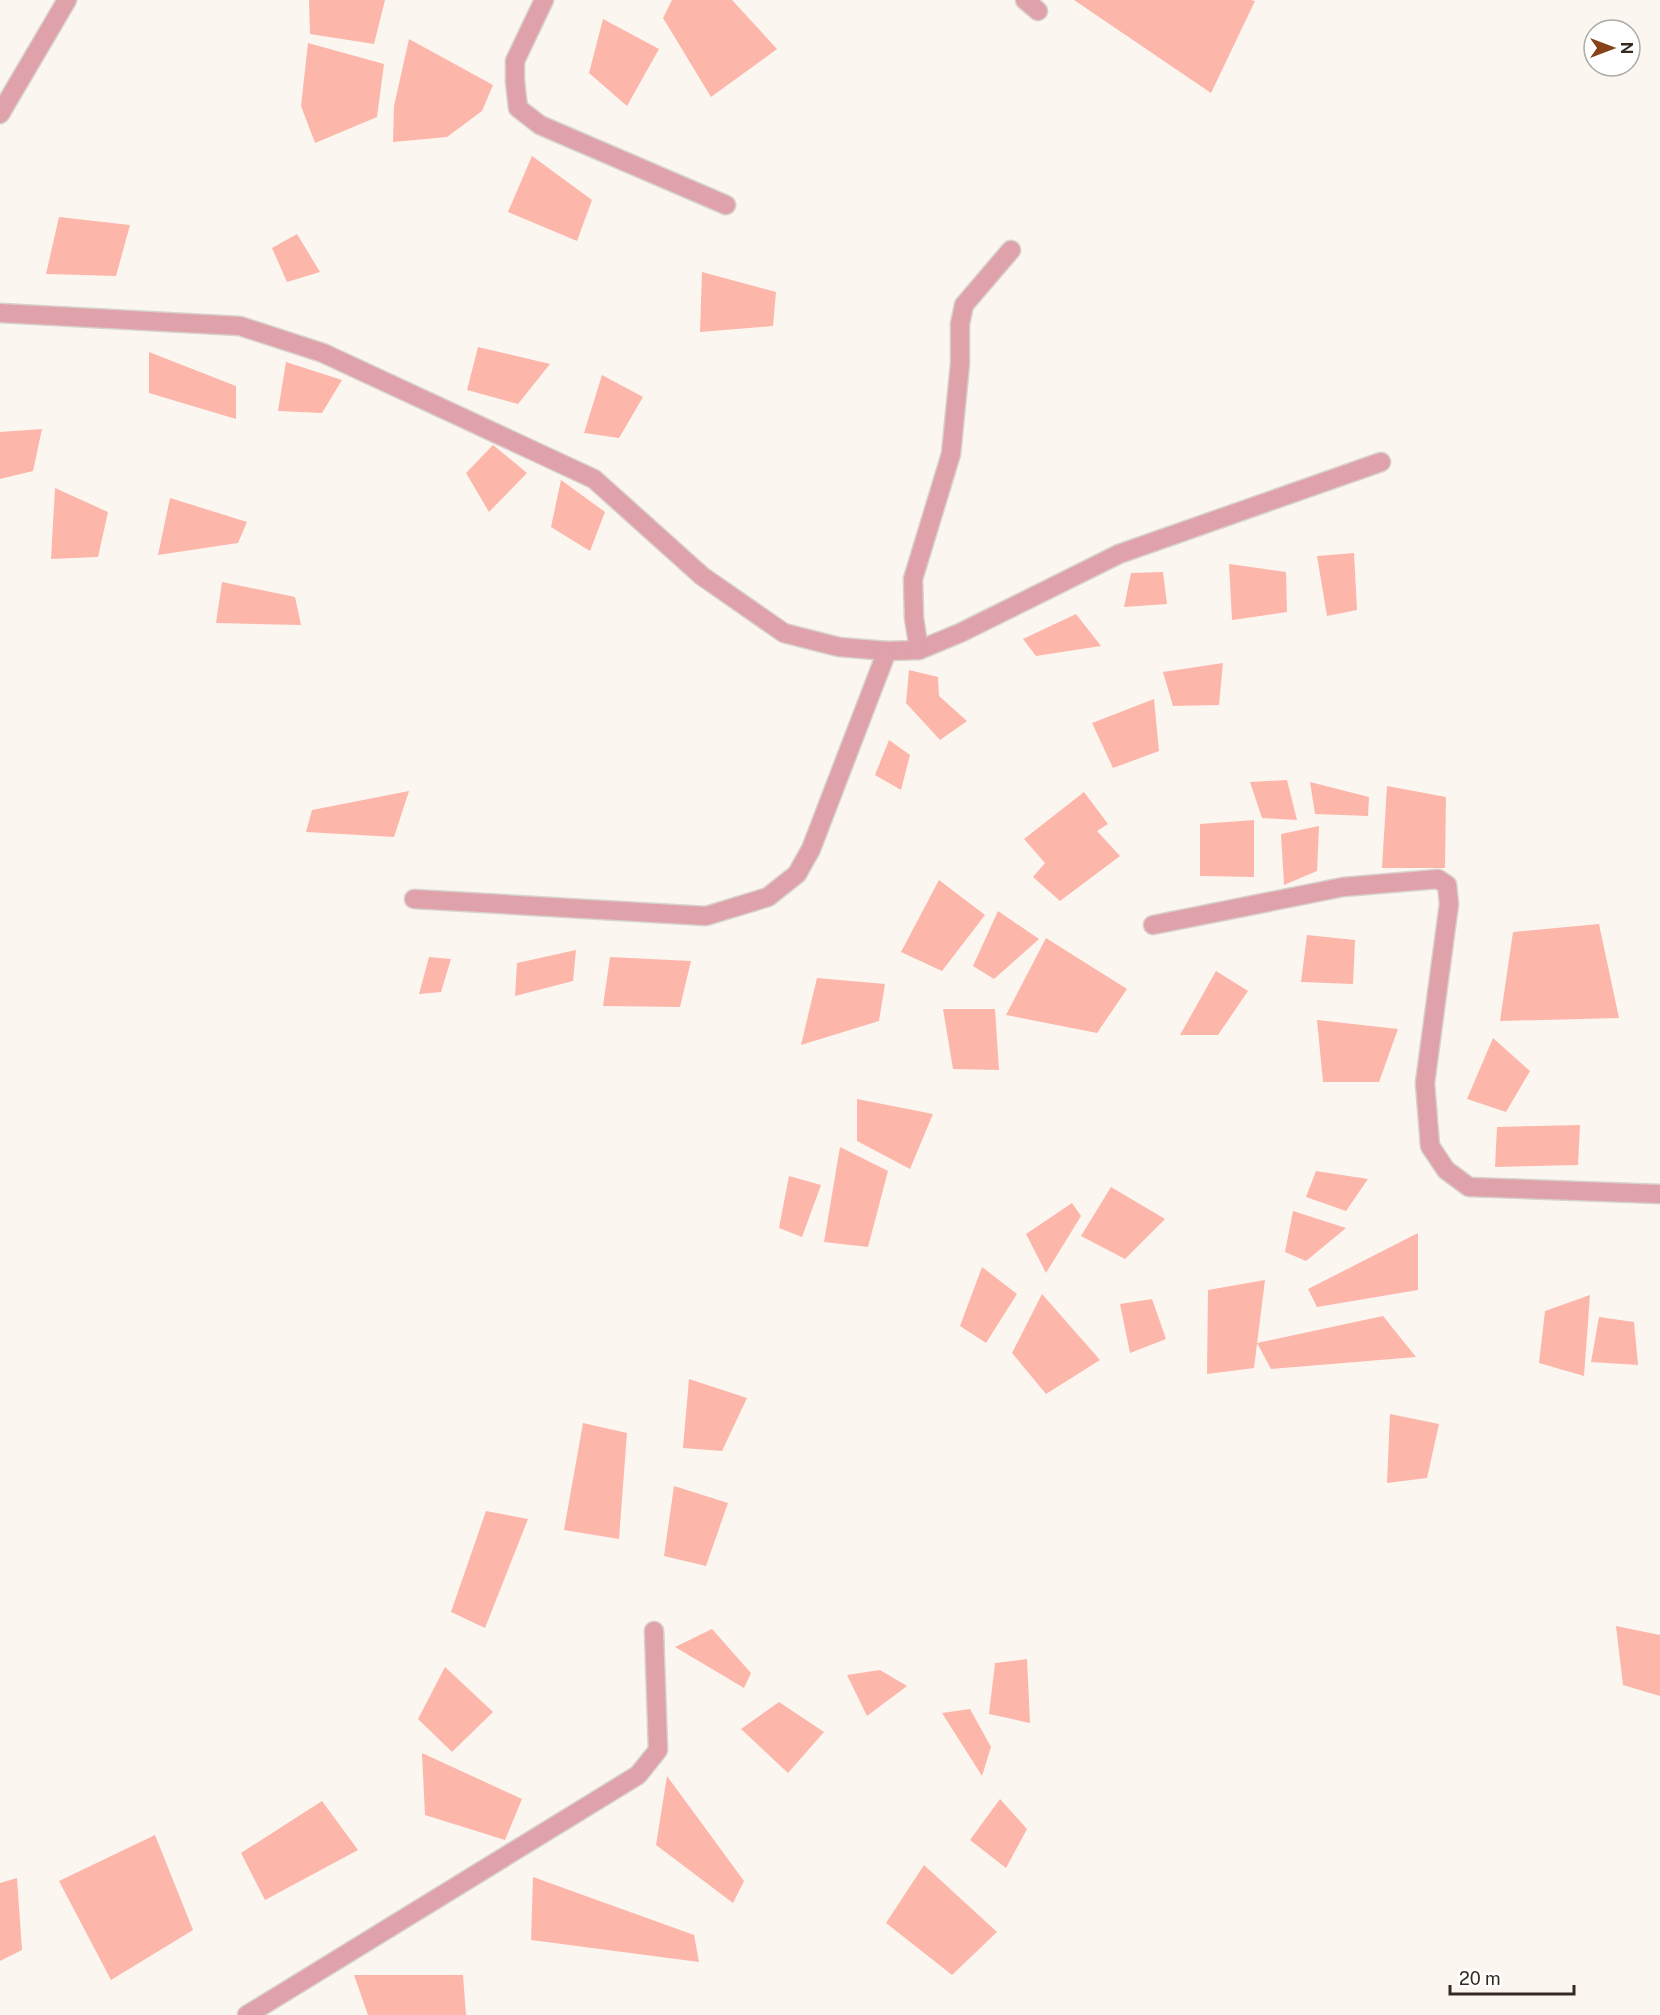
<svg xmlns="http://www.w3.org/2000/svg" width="1660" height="2015" font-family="'Public Sans',sans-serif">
  <rect width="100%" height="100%" fill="#fcf6f1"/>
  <g fill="#fcb7aa">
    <polygon points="309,0 385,0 374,44 310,34"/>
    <polygon points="672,0 732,0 777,49 711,97 663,18"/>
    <polygon points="1074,0 1251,0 1255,1 1211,93"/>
    <polygon points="603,19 659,49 627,106 589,73"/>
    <polygon points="409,39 493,85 482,111 447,137 393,142 394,106"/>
    <polygon points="308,43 384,64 377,117 315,143 301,106"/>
    <polygon points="532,156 592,200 577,241 508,212"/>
    <polygon points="59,217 130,225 116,276 46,274"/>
    <polygon points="297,234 320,272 287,282 272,248"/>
    <polygon points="702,272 776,292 773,326 700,332"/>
    <polygon points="478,347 550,364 518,404 467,390"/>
    <polygon points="149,352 236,386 236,419 149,393"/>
    <polygon points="286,362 342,380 322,413 278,411"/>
    <polygon points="602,375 643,397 619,438 584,433"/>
    <polygon points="42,429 33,471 0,479 0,432"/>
    <polygon points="493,445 527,473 489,512 466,473"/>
    <polygon points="561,480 605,512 590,551 551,527"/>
    <polygon points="55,488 108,512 98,557 51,559"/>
    <polygon points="170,498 247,522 238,543 158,555"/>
    <polygon points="1354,553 1357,610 1327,616 1317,556"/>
    <polygon points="1229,564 1286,572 1287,612 1232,620"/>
    <polygon points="1163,572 1167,604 1124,607 1131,573"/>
    <polygon points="222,582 295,597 301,625 216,623"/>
    <polygon points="1076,614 1101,646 1036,656 1023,639"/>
    <polygon points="1223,663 1219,705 1173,706 1163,672"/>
    <polygon points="909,670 938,677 939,696 967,721 940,740 906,703"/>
    <polygon points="1154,699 1159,751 1113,768 1092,723"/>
    <polygon points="889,740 910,755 901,790 875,775"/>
    <polygon points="1287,780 1297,820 1262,818 1250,782"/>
    <polygon points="1310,782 1369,797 1368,816 1315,814"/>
    <polygon points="1387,786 1446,797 1445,868 1382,868"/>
    <polygon points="409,791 394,837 306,832 312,810"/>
    <polygon points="1084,792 1108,824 1097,831 1120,856 1060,901 1033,877 1045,863 1024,839"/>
    <polygon points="1254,820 1254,877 1200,876 1200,824"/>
    <polygon points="1319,826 1317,871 1284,885 1281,834"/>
    <polygon points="939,880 985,915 942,971 901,952"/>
    <polygon points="998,911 1039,939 994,979 973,966"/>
    <polygon points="1599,924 1619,1018 1500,1021 1513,932"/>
    <polygon points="1307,935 1355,940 1353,984 1301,982"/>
    <polygon points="1046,938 1127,989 1097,1033 1006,1015"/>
    <polygon points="576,950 573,981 515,996 517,963"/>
    <polygon points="429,957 451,959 441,992 419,994"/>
    <polygon points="610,957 691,961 680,1007 603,1006"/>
    <polygon points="1216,971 1248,991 1218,1035 1180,1035"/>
    <polygon points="817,978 885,984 879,1021 801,1045"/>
    <polygon points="943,1009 995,1009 999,1070 953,1069"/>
    <polygon points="1317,1020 1398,1029 1379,1082 1323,1082"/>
    <polygon points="1493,1038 1530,1071 1506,1112 1467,1099"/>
    <polygon points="857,1099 933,1114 910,1169 857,1141"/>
    <polygon points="1580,1125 1578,1165 1495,1167 1497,1127"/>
    <polygon points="840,1147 888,1171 868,1247 824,1242"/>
    <polygon points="1316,1171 1368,1179 1346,1211 1306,1197"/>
    <polygon points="789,1176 821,1185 802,1237 779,1228"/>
    <polygon points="1111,1187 1165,1219 1125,1259 1081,1236"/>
    <polygon points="1072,1203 1081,1216 1046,1273 1026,1234"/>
    <polygon points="1293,1211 1346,1228 1306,1261 1285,1252"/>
    <polygon points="1418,1233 1418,1290 1317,1307 1308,1289"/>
    <polygon points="982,1267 1017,1294 986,1343 960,1326"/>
    <polygon points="1265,1280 1254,1368 1207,1374 1208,1290"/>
    <polygon points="1042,1294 1100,1360 1046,1394 1012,1353"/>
    <polygon points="1590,1295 1584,1376 1539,1363 1545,1311"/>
    <polygon points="1152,1299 1166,1339 1130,1353 1120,1304"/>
    <polygon points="1383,1316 1416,1357 1271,1369 1257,1343"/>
    <polygon points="1599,1317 1634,1322 1638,1365 1591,1362"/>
    <polygon points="689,1379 747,1398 722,1451 683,1448"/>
    <polygon points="1390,1414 1439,1424 1427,1478 1387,1483"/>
    <polygon points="583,1423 627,1433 619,1539 564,1530"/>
    <polygon points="674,1486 728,1503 706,1566 664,1556"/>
    <polygon points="486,1511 528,1519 485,1628 451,1612"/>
    <polygon points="1616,1626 1660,1635 1660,1696 1623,1685"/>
    <polygon points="712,1629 751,1673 744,1688 675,1647"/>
    <polygon points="1027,1659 1030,1723 989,1714 995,1663"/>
    <polygon points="445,1667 493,1712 452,1752 418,1719"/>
    <polygon points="880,1670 907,1686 867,1716 847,1675"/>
    <polygon points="779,1702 824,1732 788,1773 741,1729"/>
    <polygon points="970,1709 991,1747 982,1776 942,1713"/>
    <polygon points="422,1753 522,1799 505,1840 425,1815"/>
    <polygon points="667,1776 744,1881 733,1903 656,1845"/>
    <polygon points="1000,1799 1027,1829 1006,1868 970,1840"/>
    <polygon points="322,1801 358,1850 265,1900 241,1853"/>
    <polygon points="155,1835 193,1930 111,1980 59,1881"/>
    <polygon points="924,1865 997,1932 952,1975 886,1923"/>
    <polygon points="533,1877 694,1935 699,1962 531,1940"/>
    <polygon points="17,1878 22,1950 0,1961 0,1883"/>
    <polygon points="354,1975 463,1975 466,2015 368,2015"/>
  </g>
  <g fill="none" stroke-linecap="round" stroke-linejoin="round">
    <g stroke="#d8d1cc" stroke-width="21">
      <g id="minor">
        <polyline points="544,0 515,61 515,81 518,108 540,125 726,205"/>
        <polyline points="1025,0 1038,11"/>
        <polyline points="0,114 67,0"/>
        <polyline points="0,313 240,326 323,353 594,479 702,576 784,633 839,647 887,651 919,650 960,633 1119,554 1381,462"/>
        <polyline points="919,650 914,618 913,579 951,454 960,364 960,324 964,305 1011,250"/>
        <polyline points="414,899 706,916 768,897 797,874 811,849 887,651"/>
        <polyline points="1153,925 1343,887 1438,879 1447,885 1449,904 1425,1083 1430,1146 1446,1170 1469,1187 1660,1194"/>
        <polyline points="247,2015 638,1775 658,1750 654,1631"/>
      </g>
    </g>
    <use href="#minor" stroke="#dfa1aa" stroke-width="18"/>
  </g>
  <g transform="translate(1612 48) rotate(90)"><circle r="28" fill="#ffffff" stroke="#aeaaa6" stroke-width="1.5"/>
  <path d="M0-4.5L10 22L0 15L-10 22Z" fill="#874219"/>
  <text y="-9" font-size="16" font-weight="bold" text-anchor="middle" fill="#352a21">N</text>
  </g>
  <path d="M1450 1985v9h124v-9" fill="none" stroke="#352a21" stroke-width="3"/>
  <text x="1459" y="1985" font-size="18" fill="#352a21" stroke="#ffffff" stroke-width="4.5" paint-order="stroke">20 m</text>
</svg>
